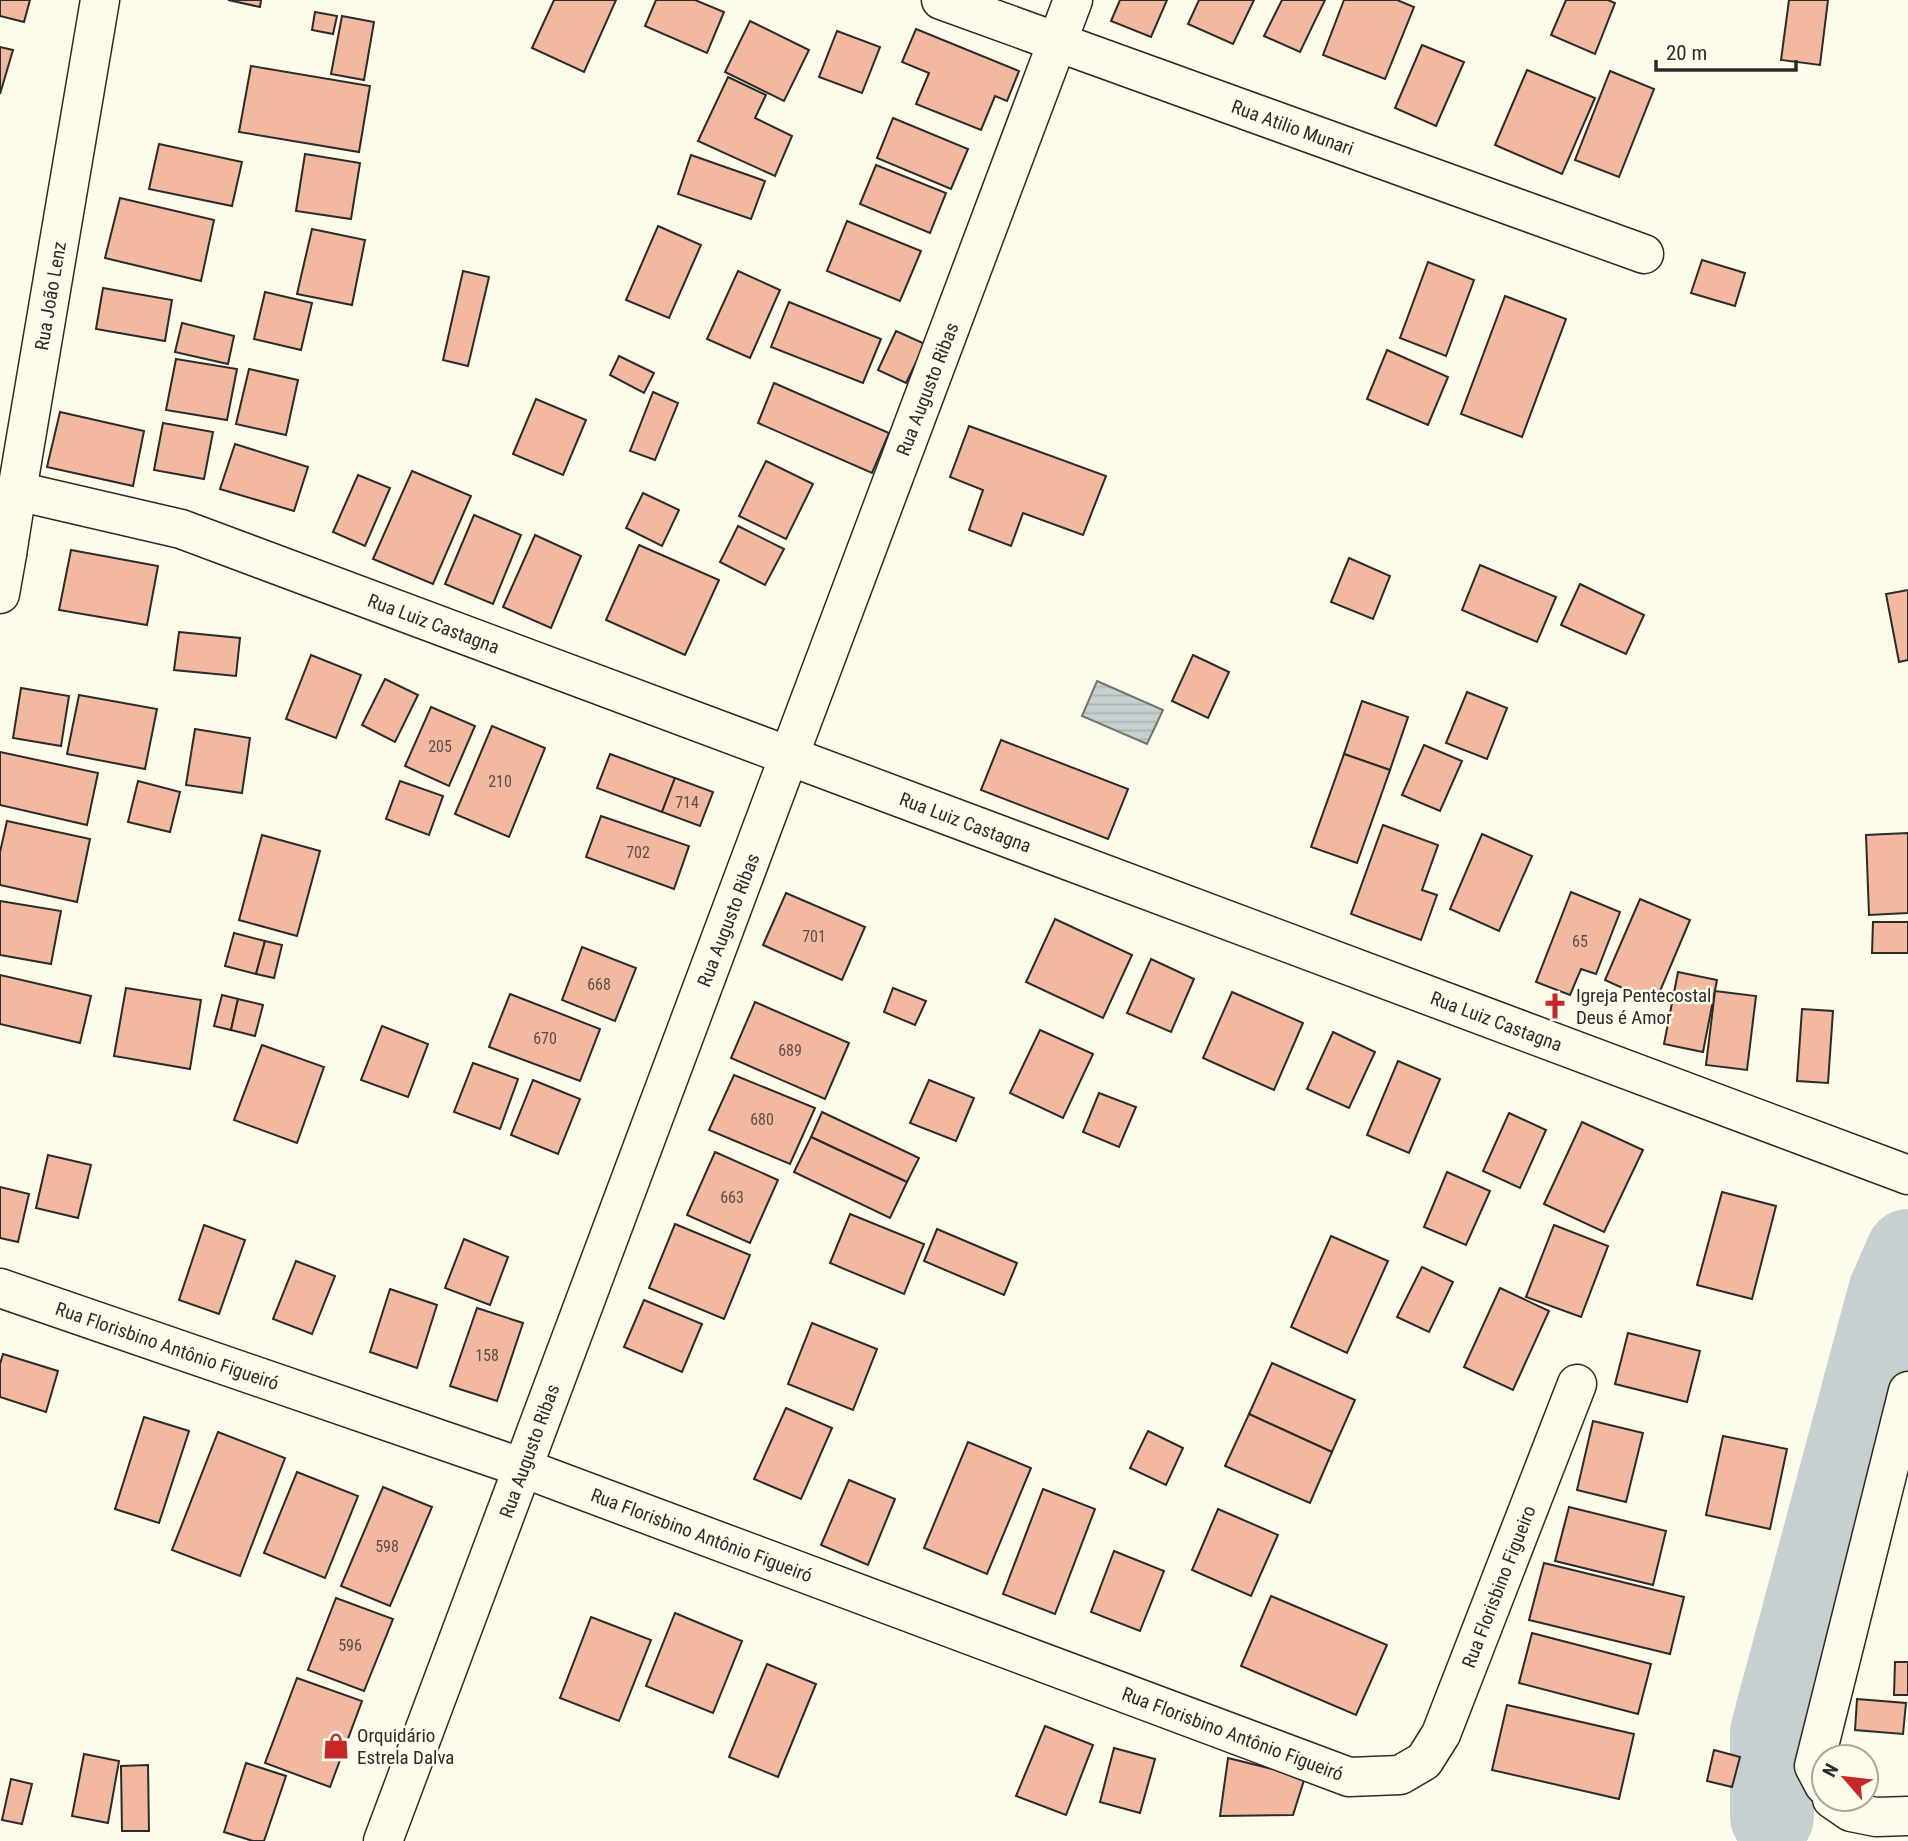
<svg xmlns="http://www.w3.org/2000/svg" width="1908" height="1841" font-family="'Roboto Condensed',sans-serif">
  <defs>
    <pattern id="water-rules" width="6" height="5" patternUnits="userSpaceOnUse" patternTransform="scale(1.75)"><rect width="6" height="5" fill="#c7d0d0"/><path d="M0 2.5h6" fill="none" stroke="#abb3b3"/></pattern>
  </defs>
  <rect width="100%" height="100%" fill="#fdfbea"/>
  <polygon fill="url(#water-rules)" stroke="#74746e" stroke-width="2" points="1097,681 1163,710 1147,744 1082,716"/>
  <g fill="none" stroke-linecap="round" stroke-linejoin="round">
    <polyline stroke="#c7d0d0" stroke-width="84" points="1772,1817 1772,1732 1890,1292 1908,1251"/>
  </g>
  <g fill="#f2b8a0" stroke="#2b2b2b" stroke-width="2">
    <polygon points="0,0 30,0 24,22 0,16"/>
    <polygon points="228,0 261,0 260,7"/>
    <polygon points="554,0 616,0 584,72 532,48"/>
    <polygon points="656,0 695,0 724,12 707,53 645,26"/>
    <polygon points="1120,0 1167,0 1151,37 1111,21"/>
    <polygon points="1199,0 1254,0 1233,44 1188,24"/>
    <polygon points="1282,0 1325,0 1300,52 1264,36"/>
    <polygon points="1344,0 1397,0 1414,7 1385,79 1323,55"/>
    <polygon points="1566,0 1608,0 1615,3 1595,54 1551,35"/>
    <polygon points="1789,0 1828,0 1820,65 1781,60"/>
    <polygon points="315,12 337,16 333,34 312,30"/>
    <polygon points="342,16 374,22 364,80 331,74"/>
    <polygon points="750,21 809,50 784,101 725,72"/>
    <polygon points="916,29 1019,71 1007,101 995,96 981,130 916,104 929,73 902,62"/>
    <polygon points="837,31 880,47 862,93 819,77"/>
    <polygon points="1422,45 1464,62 1436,126 1395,108"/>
    <polygon points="0,47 13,50 0,94"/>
    <polygon points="251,66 370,86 359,152 239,132"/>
    <polygon points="1527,70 1595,98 1562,174 1495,145"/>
    <polygon points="1610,71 1654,89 1619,177 1575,160"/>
    <polygon points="728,77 766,95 755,118 792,136 775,176 698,141"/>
    <polygon points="893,118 968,149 951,189 877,158"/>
    <polygon points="159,144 242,162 232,206 149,189"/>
    <polygon points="305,154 360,163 351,219 296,211"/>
    <polygon points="691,155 765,181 751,219 678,194"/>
    <polygon points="876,165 946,193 930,233 860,204"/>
    <polygon points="120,198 214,220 201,281 105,258"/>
    <polygon points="847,221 921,251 900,301 827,271"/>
    <polygon points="658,226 701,245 669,318 626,300"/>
    <polygon points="312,229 365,240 352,305 297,294"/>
    <polygon points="1702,260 1745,273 1735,306 1691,293"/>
    <polygon points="1428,262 1474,280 1446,356 1400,338"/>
    <polygon points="463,271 489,277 468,366 443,360"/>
    <polygon points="738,271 780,290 750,358 707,339"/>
    <polygon points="103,288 172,300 165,341 96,329"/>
    <polygon points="265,292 312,303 301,350 254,339"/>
    <polygon points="1505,296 1566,319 1522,437 1461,414"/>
    <polygon points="789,302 881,339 863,383 771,347"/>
    <polygon points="182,323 234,336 228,364 175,352"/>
    <polygon points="896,331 925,344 906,383 878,370"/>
    <polygon points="1387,350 1448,377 1428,425 1367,399"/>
    <polygon points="619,356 654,373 644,393 610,375"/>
    <polygon points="176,359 237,369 227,420 166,410"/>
    <polygon points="249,369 298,380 286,435 236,424"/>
    <polygon points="774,383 889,433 872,473 758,423"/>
    <polygon points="653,392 678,403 655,460 630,451"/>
    <polygon points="536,399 586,420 563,475 513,454"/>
    <polygon points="60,412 144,431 133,486 47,467"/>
    <polygon points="163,423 213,432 204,479 154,470"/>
    <polygon points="969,426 1106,476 1083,535 1023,513 1011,546 969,530 983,490 950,477"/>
    <polygon points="235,444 308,467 294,511 220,489"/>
    <polygon points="766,461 813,484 786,539 739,516"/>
    <polygon points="412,471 471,496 433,584 373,559"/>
    <polygon points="358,475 390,488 365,546 333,532"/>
    <polygon points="643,493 679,510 662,546 626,528"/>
    <polygon points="474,515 521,535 493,604 445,584"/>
    <polygon points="738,526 784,549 765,585 720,562"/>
    <polygon points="535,535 581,556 551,628 503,607"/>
    <polygon points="639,545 719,580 685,655 606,620"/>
    <polygon points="71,550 158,566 147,625 59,610"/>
    <polygon points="1349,558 1390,576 1373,619 1331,602"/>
    <polygon points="1480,565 1556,597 1537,642 1462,610"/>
    <polygon points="1580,584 1644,615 1626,654 1561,625"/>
    <polygon points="1908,590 1908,660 1899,662 1886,594"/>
    <polygon points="179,632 240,638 236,676 174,670"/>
    <polygon points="311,655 361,675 336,738 286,719"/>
    <polygon points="1193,655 1229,672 1208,718 1172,701"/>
    <polygon points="385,679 418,695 395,742 362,725"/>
    <polygon points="21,688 69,696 61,746 13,738"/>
    <polygon points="1467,692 1507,708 1487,759 1446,743"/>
    <polygon points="79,695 157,709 145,769 67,754"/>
    <polygon points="1362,701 1408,717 1390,770 1344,754"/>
    <polygon points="431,707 475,726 449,786 405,766"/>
    <polygon points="492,726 545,748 509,837 455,814"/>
    <polygon points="195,729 250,738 242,793 186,785"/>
    <polygon points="1001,740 1128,789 1108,839 981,790"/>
    <polygon points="1424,745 1462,761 1440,811 1402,795"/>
    <polygon points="0,752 98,773 87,825 0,805"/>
    <polygon points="610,754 675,778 662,812 597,788"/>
    <polygon points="1344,754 1390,770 1357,863 1311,847"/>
    <polygon points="675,778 713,792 700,826 662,812"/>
    <polygon points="138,781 180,792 170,832 128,822"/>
    <polygon points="400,781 443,796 429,835 386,819"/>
    <polygon points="601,816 689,846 674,889 586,857"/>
    <polygon points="7,821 90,839 77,902 0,885 0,852"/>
    <polygon points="1383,825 1438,845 1422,890 1437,895 1421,940 1351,914"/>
    <polygon points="1908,833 1908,913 1869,915 1866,835"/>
    <polygon points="1482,834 1532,856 1499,931 1450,909"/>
    <polygon points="262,835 320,851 297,936 239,920"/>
    <polygon points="1571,892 1620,912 1596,974 1581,969 1570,995 1536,982"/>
    <polygon points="786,893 865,927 842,980 763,945"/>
    <polygon points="1640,899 1690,920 1655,1003 1605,980"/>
    <polygon points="0,901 61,911 51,964 0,955"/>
    <polygon points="1055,919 1132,955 1103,1018 1026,982"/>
    <polygon points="1873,922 1908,922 1908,953 1872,953"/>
    <polygon points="234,933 265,941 256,974 225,966"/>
    <polygon points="265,941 282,945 274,978 256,974"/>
    <polygon points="582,947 636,968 615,1021 562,1000"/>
    <polygon points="1151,959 1194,979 1171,1032 1127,1013"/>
    <polygon points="1678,972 1717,980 1703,1052 1664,1044"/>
    <polygon points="0,975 91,996 80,1043 0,1024"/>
    <polygon points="126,988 201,1000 190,1069 114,1056"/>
    <polygon points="893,988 926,1001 915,1025 884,1012"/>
    <polygon points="1715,991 1756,996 1747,1070 1706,1065"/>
    <polygon points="1232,992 1303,1023 1274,1090 1203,1058"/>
    <polygon points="510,994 600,1029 580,1081 489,1047"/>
    <polygon points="222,995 238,999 231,1030 214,1026"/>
    <polygon points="238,999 263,1005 255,1036 231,1030"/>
    <polygon points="755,1002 849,1043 825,1099 731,1058"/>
    <polygon points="1802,1009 1833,1011 1828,1083 1797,1081"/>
    <polygon points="382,1026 428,1044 408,1097 361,1080"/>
    <polygon points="1040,1030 1093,1054 1063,1118 1010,1093"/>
    <polygon points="1333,1032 1375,1052 1349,1108 1307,1089"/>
    <polygon points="262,1045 324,1067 297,1143 234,1120"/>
    <polygon points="1398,1061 1440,1079 1409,1153 1367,1135"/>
    <polygon points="473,1063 518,1079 500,1129 454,1112"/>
    <polygon points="734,1075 815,1108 790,1164 709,1130"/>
    <polygon points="533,1080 580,1099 558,1154 511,1135"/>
    <polygon points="929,1080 974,1098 956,1141 910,1123"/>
    <polygon points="1099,1093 1136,1107 1119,1147 1083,1132"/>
    <polygon points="822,1112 919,1158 907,1182 811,1137"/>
    <polygon points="1509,1113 1546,1130 1520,1188 1483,1171"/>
    <polygon points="1582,1122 1643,1150 1604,1232 1544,1204"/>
    <polygon points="811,1137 907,1182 890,1218 794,1172"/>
    <polygon points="715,1152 778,1180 750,1243 687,1215"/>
    <polygon points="48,1155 91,1165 78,1218 36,1208"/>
    <polygon points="1447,1172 1490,1191 1466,1245 1424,1227"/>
    <polygon points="0,1187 29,1194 18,1242 0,1238"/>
    <polygon points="1722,1192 1776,1206 1752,1299 1697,1285"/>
    <polygon points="850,1214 924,1244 904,1294 830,1263"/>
    <polygon points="675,1224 750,1255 724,1319 649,1288"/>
    <polygon points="204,1225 245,1240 219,1314 179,1300"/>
    <polygon points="1554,1225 1608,1246 1581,1317 1526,1297"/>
    <polygon points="937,1229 1017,1263 1004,1295 924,1261"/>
    <polygon points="1331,1236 1388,1261 1347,1353 1291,1327"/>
    <polygon points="464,1239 508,1257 490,1305 445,1288"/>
    <polygon points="296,1261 335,1276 312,1334 273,1319"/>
    <polygon points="1422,1267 1453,1282 1429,1332 1397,1317"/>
    <polygon points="1500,1288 1549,1311 1513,1390 1464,1367"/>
    <polygon points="390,1289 437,1305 417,1368 370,1352"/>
    <polygon points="644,1300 702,1324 682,1372 624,1347"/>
    <polygon points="477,1308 523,1323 497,1401 450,1386"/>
    <polygon points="812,1323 877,1349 853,1410 788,1384"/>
    <polygon points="1628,1333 1700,1351 1687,1402 1615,1384"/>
    <polygon points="3,1354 58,1371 46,1412 0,1397 0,1364"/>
    <polygon points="1272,1363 1355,1400 1332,1452 1249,1414"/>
    <polygon points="786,1408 832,1428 801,1499 754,1479"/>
    <polygon points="1249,1414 1332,1452 1310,1503 1225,1466"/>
    <polygon points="144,1417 189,1431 159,1523 115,1509"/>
    <polygon points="1593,1421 1643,1433 1626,1502 1577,1490"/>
    <polygon points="1148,1431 1183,1448 1166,1485 1130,1468"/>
    <polygon points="218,1432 285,1458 240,1576 172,1550"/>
    <polygon points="1723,1436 1787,1449 1770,1529 1706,1515"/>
    <polygon points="968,1442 1031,1468 987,1574 924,1548"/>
    <polygon points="297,1472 358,1496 325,1578 264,1553"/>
    <polygon points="849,1480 895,1499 868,1565 821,1545"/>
    <polygon points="383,1487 432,1507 390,1606 341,1586"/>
    <polygon points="1043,1489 1095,1509 1055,1614 1003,1594"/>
    <polygon points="1569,1507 1666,1531 1653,1585 1555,1561"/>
    <polygon points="1218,1509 1278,1535 1251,1596 1192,1570"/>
    <polygon points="1114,1551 1164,1571 1140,1631 1091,1612"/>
    <polygon points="1544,1563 1684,1597 1670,1654 1529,1620"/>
    <polygon points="1271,1596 1387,1645 1356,1715 1241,1666"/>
    <polygon points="336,1598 393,1619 364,1691 308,1670"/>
    <polygon points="675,1613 742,1641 713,1713 646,1686"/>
    <polygon points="591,1617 651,1640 619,1721 560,1698"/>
    <polygon points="1532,1633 1651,1664 1638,1714 1519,1683"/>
    <polygon points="1895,1662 1908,1662 1908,1695 1894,1695"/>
    <polygon points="767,1664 816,1684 778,1777 729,1757"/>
    <polygon points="297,1678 362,1701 330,1787 265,1763"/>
    <polygon points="1857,1699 1906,1703 1903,1734 1855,1730"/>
    <polygon points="1507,1705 1634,1734 1619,1799 1492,1770"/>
    <polygon points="1045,1726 1093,1745 1066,1815 1016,1796"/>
    <polygon points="1114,1748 1155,1759 1140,1813 1100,1802"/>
    <polygon points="1714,1750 1740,1757 1732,1787 1707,1781"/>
    <polygon points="84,1754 119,1761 108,1823 72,1816"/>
    <polygon points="1228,1758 1305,1777 1293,1815 1220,1816"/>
    <polygon points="246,1763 286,1776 264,1841 253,1841 224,1832"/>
    <polygon points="148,1765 149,1831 122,1831 121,1766"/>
    <polygon points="11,1779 32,1784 22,1824 2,1820"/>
  </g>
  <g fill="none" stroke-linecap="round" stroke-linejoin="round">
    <g stroke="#2b2b2b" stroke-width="41">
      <g id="minor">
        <path id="s1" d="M941,0L1644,254"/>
        <path id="s2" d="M1073,0L789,756L1908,1175"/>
        <path id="s3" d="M17,491L100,0"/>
        <polyline points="0,594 7,554"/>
        <path id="s4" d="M0,1288L523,1468L1349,1777L1400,1775L1424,1761L1441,1734L1577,1384"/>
        <polyline points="1824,1785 1814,1766 1908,1391"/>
        <polyline points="1832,1799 1851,1812 1876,1817 1908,1816"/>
      </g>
    </g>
    <g stroke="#2b2b2b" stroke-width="41">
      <g id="tertiary">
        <path id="s5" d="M0,553L7,554L17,491L181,529L789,756L383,1841"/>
      </g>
    </g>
    <use href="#minor" stroke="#fdfbea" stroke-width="38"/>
    <use href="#tertiary" stroke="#fdfbea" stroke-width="38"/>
  </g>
  <defs>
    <g id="church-bare" transform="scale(2.1)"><path d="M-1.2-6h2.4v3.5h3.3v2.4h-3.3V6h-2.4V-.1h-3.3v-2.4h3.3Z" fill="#c62828" stroke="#fdfbea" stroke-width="2.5" paint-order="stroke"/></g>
    <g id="shop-bare" transform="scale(2.1)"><path d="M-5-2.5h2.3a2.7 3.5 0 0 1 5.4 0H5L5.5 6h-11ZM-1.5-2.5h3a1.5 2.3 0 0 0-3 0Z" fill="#c62828" stroke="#fdfbea" stroke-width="2.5" paint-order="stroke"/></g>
  </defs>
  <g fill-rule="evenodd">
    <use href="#church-bare" x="1555" y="1006"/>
    <use href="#shop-bare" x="336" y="1746"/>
  </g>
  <g text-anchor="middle" stroke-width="5" stroke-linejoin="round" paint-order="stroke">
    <g font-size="16" fill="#5d4e48">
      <text x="440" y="752">205</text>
      <text x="500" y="787">210</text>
      <text x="687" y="808">714</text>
      <text x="638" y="858">702</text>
      <text x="814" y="942">701</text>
      <text x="1580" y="947">65</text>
      <text x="599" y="990">668</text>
      <text x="545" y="1044">670</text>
      <text x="790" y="1056">689</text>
      <text x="762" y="1125">680</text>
      <text x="732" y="1203">663</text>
      <text x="487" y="1361">158</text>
      <text x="387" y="1552">598</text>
      <text x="350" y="1651">596</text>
    </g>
    <g font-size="19" fill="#2b2b2b" stroke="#fdfbea">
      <text dy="7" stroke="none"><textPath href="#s1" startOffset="374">Rua Atilio Munari</textPath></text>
      <text dy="7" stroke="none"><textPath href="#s3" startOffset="198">Rua João Lenz</textPath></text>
      <text transform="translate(927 389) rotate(-69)" y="7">Rua Augusto Ribas</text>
      <text dy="7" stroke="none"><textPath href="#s5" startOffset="509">Rua Luiz Castagna</textPath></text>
      <text dy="7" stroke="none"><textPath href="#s2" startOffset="996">Rua Luiz Castagna</textPath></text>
      <text transform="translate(728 920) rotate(-69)" y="7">Rua Augusto Ribas</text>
      <text dy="7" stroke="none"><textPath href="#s2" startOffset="1563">Rua Luiz Castagna</textPath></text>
      <text dy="7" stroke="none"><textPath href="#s4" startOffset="177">Rua Florisbino Antônio Figueiró</textPath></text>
      <text transform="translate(529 1451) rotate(-70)" y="7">Rua Augusto Ribas</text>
      <text dy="7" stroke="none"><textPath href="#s4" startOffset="744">Rua Florisbino Antônio Figueiró</textPath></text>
      <text dy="7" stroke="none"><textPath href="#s4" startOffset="1704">Rua Florisbino Figueiro</textPath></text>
      <text dy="7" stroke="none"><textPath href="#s4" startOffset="1311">Rua Florisbino Antônio Figueiró</textPath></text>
    </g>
    <g font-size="19" fill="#2b2b2b" stroke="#fdfbea" text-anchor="start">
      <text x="1576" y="1002">Igreja Pentecostal<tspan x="1576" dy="22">Deus é Amor</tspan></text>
      <text x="357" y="1742">Orquidário<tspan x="357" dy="22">Estrela Dalva</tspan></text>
    </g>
  </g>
  <g transform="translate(1845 1778) rotate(298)"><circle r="33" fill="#fdfbea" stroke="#a9a89e" stroke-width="2"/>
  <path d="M0-5L12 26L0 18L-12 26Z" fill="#c62828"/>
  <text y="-10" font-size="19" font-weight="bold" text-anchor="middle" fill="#2b2b2b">N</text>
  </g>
  <path d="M1656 60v10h140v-10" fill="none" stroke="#2b2b2b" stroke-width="3.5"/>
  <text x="1666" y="60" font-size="21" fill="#2b2b2b" stroke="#fdfbea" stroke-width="5" paint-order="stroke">20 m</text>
</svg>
